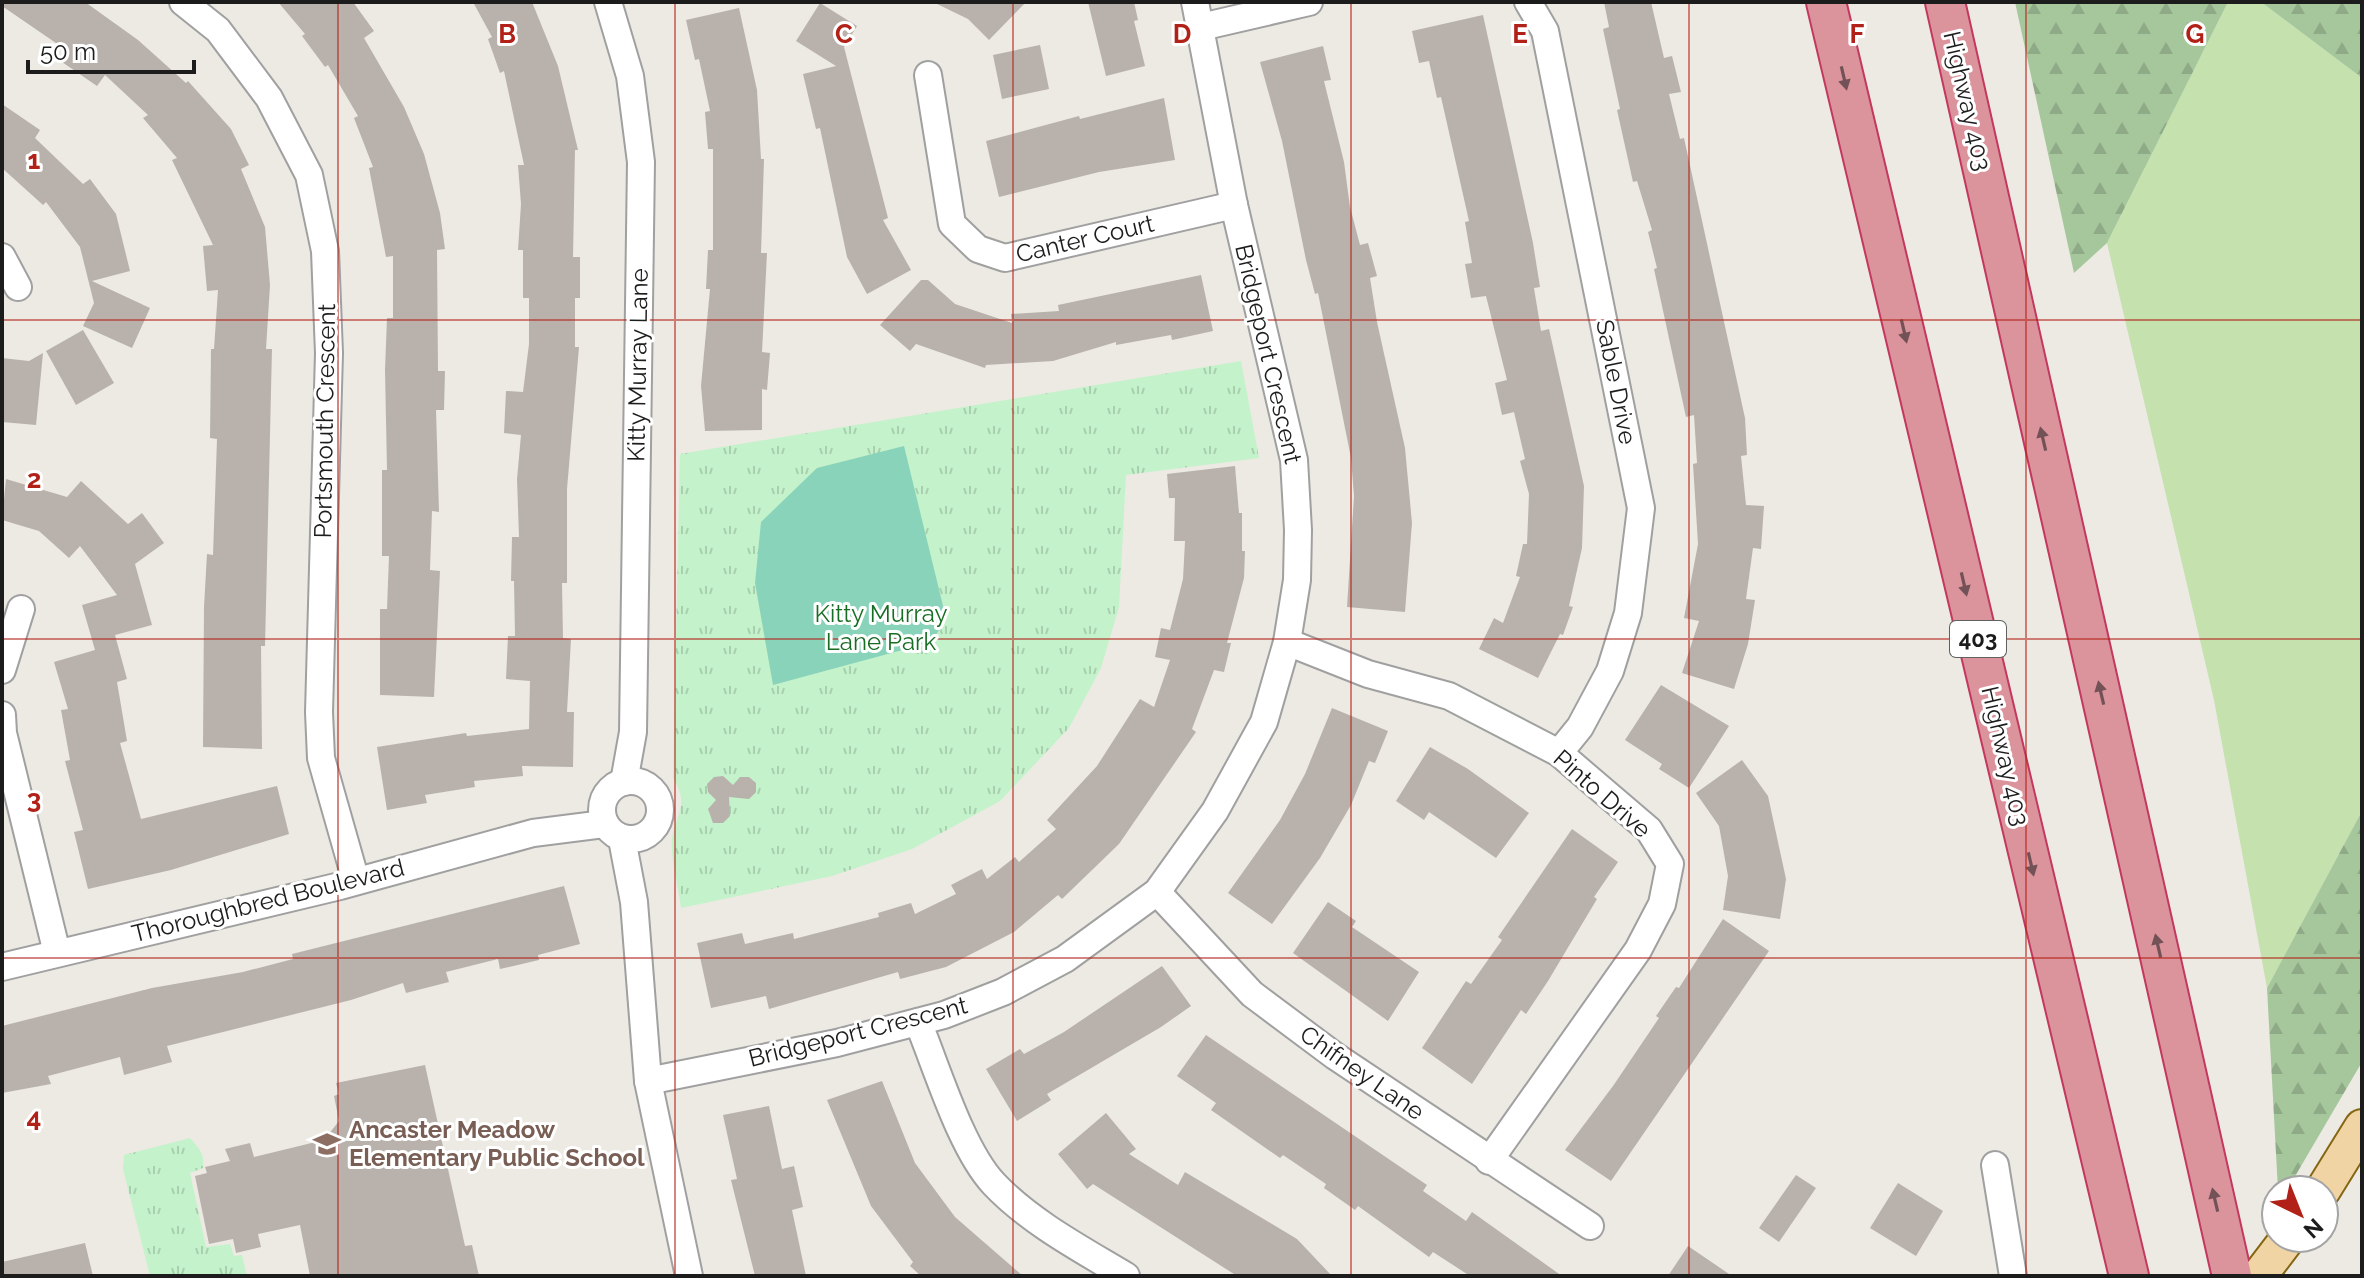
<svg xmlns="http://www.w3.org/2000/svg" width="2364" height="1278" font-family="Raleway,sans-serif">
  <defs>
    <pattern id="forest-firs" width="22" height="20" patternUnits="userSpaceOnUse" patternTransform="scale(2)"><rect width="22" height="20" fill="#a6c79c"/><path d="M5 1l3.5 6h-7zM16 11l3.5 6h-7z" fill="#8eaa86"/></pattern>
    <pattern id="park-tufts" width="24" height="20" patternUnits="userSpaceOnUse" patternTransform="scale(2)"><rect width="24" height="20" fill="#c4f2cb"/><path d="M3 7l-1-3M5 7V3M7 7l1-3M15 17l-1-3M17 17v-4M19 17l1-3" fill="none" stroke="#a8cfae"/></pattern>
  </defs>
  <rect width="100%" height="100%" fill="#eceae3"/>
  <polygon fill="#c4e1ae" points="2228,2 2261,2 2362,78 2362,811 2267,988 2214,700 2107,243"/>
  <g fill="url(#forest-firs)">
    <polygon points="2015,2 2228,2 2107,243 2074,273"/>
    <polygon points="2261,2 2362,2 2362,78"/>
    <polygon points="2362,811 2362,1062 2287,1190 2278,1190 2267,988"/>
  </g>
  <g fill="url(#park-tufts)">
    <path d="M1241,361L1259,458L1126,475L1119,607L1101,668L1069,728L1000,801L912,849L832,876L681,908C679,887 670,859 672,838C676,813 690,805 673,778L680,454Z"/>
    <path d="M190,1138C199,1148 205,1154 203,1168L190,1173L206,1247L230,1244L234,1256L242,1255L247,1276H150L123,1169L124,1155Z"/>
  </g>
  <polygon fill="#8ad3bb" points="904,446 946,618 932,642 773,685 755,583 761,522 817,468"/>
  <g fill="#b9b2ac">
    <polygon points="2,2 85,2 138,40 186,83 188,81 231,129 249,165 241,169 265,227 270,285 266,349 272,349 265,646 261,646 262,749 203,747 204,607 207,554 213,555 217,439 210,438 211,349 214,349 218,290 207,291 203,246 213,245 172,160 177,158 143,118 148,115 105,75 97,86 62,62 69,52 2,6"/>
    <polygon points="278,2 353,2 374,31 364,38 404,107 424,154 440,213 445,249 437,250 438,371 445,371 444,410 436,410 439,512 432,511 430,570 440,571 434,697 380,695 380,609 387,609 389,556 382,556 382,470 387,470 385,370 387,318 393,318 393,256 386,257 369,168 373,167 354,118 358,116 328,65 325,67 302,36 305,34"/>
    <polygon points="473,2 532,2 558,66 578,150 575,150 573,257 580,257 580,298 575,298 575,347 579,347 567,489 567,583 562,583 563,638 571,639 567,712 574,712 573,767 522,766 523,776 474,781 475,787 425,795 427,803 387,810 377,747 466,733 467,736 529,729 530,681 506,679 508,636 515,636 514,581 511,581 512,537 519,537 517,479 521,435 504,433 506,391 523,392 529,344 529,298 523,298 523,250 518,250 521,204 518,165 524,165 504,71 500,73 488,39 492,37"/>
    <polygon points="933,2 1026,2 989,40 968,19"/>
    <polygon points="1088,2 1134,2 1138,20 1134,21 1145,66 1106,76"/>
    <polygon points="1604,2 1651,2 1664,58 1672,56 1681,92 1669,94 1680,139 1684,138 1745,418 1747,455 1741,456 1746,505 1764,506 1761,549 1753,548 1746,599 1755,600 1748,644 1734,689 1682,673 1699,621 1684,618 1698,544 1693,464 1697,463 1694,415 1686,417 1654,269 1657,268 1648,232 1652,230 1637,181 1633,182 1617,110 1620,109 1603,29 1609,27"/>
    <polygon points="820,3 857,26 844,47 888,218 883,220 911,270 867,294 847,257 820,128 816,129 803,74 836,66 796,41"/>
    <polygon points="739,8 757,90 761,159 764,159 761,253 767,253 762,352 770,353 767,390 762,389 762,430 705,431 701,386 710,289 706,289 708,250 713,250 713,149 708,149 705,112 710,111 699,59 695,60 686,20"/>
    <polygon points="1483,15 1533,243 1540,287 1534,288 1541,331 1549,329 1584,486 1582,548 1569,606 1573,607 1563,635 1560,634 1538,678 1479,649 1494,618 1503,623 1520,577 1516,576 1523,544 1527,544 1529,494 1520,461 1525,459 1514,412 1502,415 1495,383 1507,380 1486,296 1471,298 1465,264 1472,263 1465,222 1469,221 1441,97 1437,98 1429,61 1419,63 1412,31"/>
    <polygon points="1040,45 1049,89 1002,99 993,55"/>
    <polygon points="1323,46 1331,80 1324,81 1344,162 1350,207 1360,245 1368,243 1377,276 1370,278 1377,322 1405,448 1412,523 1405,612 1347,607 1354,496 1351,458 1318,293 1315,294 1306,260 1282,141 1260,62"/>
    <polygon points="1164,98 1175,160 1099,172 999,197 986,141 1079,116 1080,119"/>
    <polygon points="2,104 40,130 35,138 83,184 90,179 116,214 130,271 92,281 150,308 132,348 83,326 94,303 80,247 46,202 43,205 2,168"/>
    <polygon points="1201,275 1213,331 1172,340 1171,335 1116,345 1116,342 1053,361 986,365 985,368 916,344 910,351 880,325 921,280 928,280 955,304 1012,323 1011,314 1059,311 1058,305"/>
    <polygon points="83,330 114,383 76,405 46,351"/>
    <polygon points="43,353 36,425 2,422 2,358 29,361"/>
    <polygon points="1235,466 1239,513 1242,513 1242,551 1245,551 1244,578 1227,643 1231,643 1224,672 1214,670 1192,729 1196,732 1119,844 1062,899 1058,895 1014,932 946,967 900,979 898,972 769,1009 766,996 711,1008 697,943 742,933 745,944 793,933 794,939 879,917 878,913 911,903 915,914 956,894 951,885 982,869 987,879 1015,857 1019,862 1056,829 1047,820 1097,766 1140,699 1154,707 1170,660 1155,657 1161,628 1170,630 1183,579 1185,541 1174,541 1175,498 1169,498 1167,474"/>
    <polygon points="6,479 67,497 81,481 128,524 142,513 164,543 135,564 152,625 115,635 127,679 117,682 127,741 120,743 141,819 277,786 289,834 171,870 88,889 74,832 83,830 65,761 70,760 61,710 68,709 54,662 95,650 82,605 117,595 80,546 69,558 39,531 2,520"/>
    <polygon points="1661,685 1729,726 1689,788 1659,769 1662,764 1625,740"/>
    <polygon points="1332,708 1388,731 1375,763 1369,761 1351,805 1320,858 1272,924 1228,893 1280,820 1305,774"/>
    <polygon points="1430,747 1468,769 1529,813 1496,858 1429,812 1424,820 1396,801"/>
    <polygon points="1742,760 1768,796 1786,879 1780,919 1723,910 1728,876 1719,826 1696,793"/>
    <polygon points="723,776 733,785 740,777 749,777 756,783 756,792 749,799 729,797 730,816 723,823 713,823 708,809 716,800 708,792 707,784 714,777"/>
    <polygon points="1572,829 1618,862 1594,897 1597,899 1548,981 1526,1014 1521,1010 1472,1084 1422,1048 1466,981 1471,984 1502,940 1498,937"/>
    <polygon points="564,886 580,944 538,955 539,960 500,969 498,959 446,972 449,982 406,993 403,983 351,1000 167,1046 172,1062 124,1075 120,1057 48,1076 51,1084 2,1093 2,1026 152,988 243,972 293,959 292,954"/>
    <polygon points="1328,902 1356,921 1352,927 1419,972 1388,1021 1293,953"/>
    <polygon points="1723,919 1769,951 1611,1181 1565,1150 1613,1086 1659,1018 1656,1016 1676,987 1679,988"/>
    <polygon points="1162,966 1191,1006 1161,1027 1047,1094 1051,1100 1017,1121 986,1069 1020,1049 1024,1054 1064,1032"/>
    <polygon points="1206,1035 1427,1185 1423,1191 1466,1221 1472,1212 1562,1276 1470,1276 1433,1252 1429,1257 1358,1206 1355,1210 1324,1188 1326,1184 1283,1155 1280,1158 1211,1110 1216,1103 1177,1076"/>
    <polygon points="425,1065 465,1246 472,1245 479,1276 310,1276 300,1225 258,1234 261,1247 236,1253 233,1239 209,1244 195,1176 207,1173 205,1167 230,1161 225,1149 250,1143 254,1157 324,1140 339,1121 334,1096 339,1094 336,1083"/>
    <polygon points="882,1081 915,1163 955,1217 1023,1276 921,1276 910,1266 913,1262 871,1206 827,1100"/>
    <polygon points="769,1106 782,1169 794,1166 803,1207 792,1210 806,1276 755,1276 731,1180 737,1179 723,1115"/>
    <polygon points="1106,1113 1136,1149 1129,1154 1178,1185 1185,1172 1297,1239 1332,1276 1237,1276 1093,1184 1087,1189 1058,1154"/>
    <polygon points="1796,1175 1816,1188 1779,1242 1759,1228"/>
    <polygon points="1898,1183 1943,1211 1916,1256 1870,1228"/>
    <polygon points="85,1243 93,1276 2,1276 2,1262"/>
    <polygon points="1688,1246 1732,1276 1668,1276"/>
  </g>
  <g fill="none" stroke-linecap="round" stroke-linejoin="round">
    <g stroke="#a0a0a0" stroke-width="30">
      <g id="minor">
        <polyline points="183,2 218,30 269,98 309,175 325,251 329,353 319,712 321,758 356,881"/>
        <polyline points="608,2 630,76 641,162 633,732 624,782"/>
        <polyline points="1528,2 1545,31 1641,508 1628,613 1610,671 1580,727 1559,753"/>
        <polyline points="1201,27 1309,2"/>
        <polyline points="928,75 952,224 978,249 1005,258 1234,205"/>
        <polyline points="2,257 18,287"/>
        <polyline points="1287,642 1368,674 1449,696 1559,753 1649,830 1670,864 1662,904 1638,950 1489,1161"/>
        <polyline points="2,670 21,609"/>
        <polyline points="2,715 3,733 57,953"/>
        <circle cx="631" cy="810" r="29"/>
        <polyline points="622,839 634,902 648,1081 689,1276"/>
        <polyline points="1157,892 1252,994 1335,1056 1590,1226"/>
        <polyline points="2,967 340,886 533,833 604,824"/>
        <path d="M918,1022C937,1068 961,1149 994,1184C1030,1222 1081,1249 1126,1276"/>
        <polyline points="648,1081 837,1043 944,1015 1003,992 1065,959 1157,892 1215,811 1264,722 1287,642 1297,580 1298,530 1294,460 1234,205 1195,2"/>
        <polyline points="1995,1165 2013,1276"/>
      </g>
    </g>
    <g stroke="#846511" stroke-width="38">
      <g id="major">
        <polyline points="2323,1190 2362,1127"/>
        <polyline points="2259,1276 2288,1238"/>
      </g>
    </g>
    <g stroke="#c3385e" stroke-width="42">
      <g id="highway">
        <polyline points="1826,2 2129,1276"/>
        <polyline points="1945,2 2232,1276"/>
      </g>
    </g>
    <use href="#minor" stroke="#fff" stroke-width="26"/>
    <use href="#major" stroke="#f0d4a4" stroke-width="34"/>
    <use href="#highway" stroke="#db939c" stroke-width="38"/>
  </g>
  <defs><path id="oneway-solid" d="M-6-.8H1V-3.2L6.5 0L1 3.2V.8H-6Z" transform="scale(2)"/></defs>
  <g fill="#725256">
    <use href="#oneway-solid" transform="translate(1844 78) rotate(77)"/>
    <use href="#oneway-solid" transform="translate(1904 331) rotate(77)"/>
    <use href="#oneway-solid" transform="translate(2043 439) rotate(-103)"/>
    <use href="#oneway-solid" transform="translate(1964 584) rotate(77)"/>
    <use href="#oneway-solid" transform="translate(2101 693) rotate(-103)"/>
    <use href="#oneway-solid" transform="translate(2031 864) rotate(77)"/>
    <use href="#oneway-solid" transform="translate(2158 946) rotate(-103)"/>
    <use href="#oneway-solid" transform="translate(2215 1200) rotate(-103)"/>
  </g>
  <path fill="none" stroke="#b22117" stroke-width="2" stroke-opacity="0.55" d="M338,2V1276M675,2V1276M1013,2V1276M1351,2V1276M1689,2V1276M2026,2V1276M2,320H2362M2,639H2362M2,958H2362"/>
  <defs>
    <g id="school-bare" transform="scale(2.16)"><path d="M0-5L7-2L0 1L-7-2ZM-4 1L0 2.5L4 1V4Q0 6-4 4Z" fill="#8d6e63" stroke="#fff" stroke-width="2.5" paint-order="stroke"/></g>
  </defs>
  <g fill-rule="evenodd">
    <use href="#school-bare" x="327" y="1144"/>
  </g>
  <g text-anchor="middle" stroke-width="6" stroke-linejoin="round" paint-order="stroke">
    <rect fill="#fff" stroke="#606060" stroke-width="2" x="1950" y="621" width="56" height="36" rx="6"/>
    <g font-size="22" font-weight="bold" fill="#1c1c1c">
      <text x="1978" y="647">403</text>
    </g>
    <g font-size="24" fill="#1c1c1c" stroke="#fff">
      <text transform="translate(1967 101) rotate(77)" y="8">Highway 403</text>
      <text transform="translate(1085 239) rotate(-13)" y="8">Canter Court</text>
      <text transform="translate(1268 354) rotate(77)" y="8">Bridgeport Crescent</text>
      <text transform="translate(638 365) rotate(-89)" y="8">Kitty Murray Lane</text>
      <text transform="translate(1616 382) rotate(79)" y="8">Sable Drive</text>
      <text transform="translate(325 421) rotate(-89)" y="8">Portsmouth Crescent</text>
      <text transform="translate(2005 756) rotate(77)" y="8">Highway 403</text>
      <text transform="translate(1602 794) rotate(41)" y="8">Pinto Drive</text>
      <text transform="translate(268 901) rotate(-14)" y="8">Thoroughbred Boulevard</text>
      <text transform="translate(858 1032) rotate(-14)" y="8">Bridgeport Crescent</text>
      <text transform="translate(1362 1073) rotate(35)" y="8">Chifney Lane</text>
    </g>
    <g font-size="24" fill="#186d24" stroke="#fff">
      <text x="881" y="622">Kitty Murray<tspan x="881" dy="28">Lane Park</tspan></text>
    </g>
    <g font-size="24" font-weight="bold" fill="#785e54" stroke="#fff" text-anchor="start">
      <text x="349" y="1138">Ancaster Meadow<tspan x="349" dy="28">Elementary Public School</tspan></text>
    </g>
  </g>
  <g font-size="26" text-anchor="middle" font-weight="bold" fill="#b22117" stroke="#fff" stroke-width="6" stroke-linejoin="round" paint-order="stroke">
    <text x="507" y="43">B</text>
    <text x="844" y="43">C</text>
    <text x="1182" y="43">D</text>
    <text x="1520" y="43">E</text>
    <text x="1857" y="43">F</text>
    <text x="2195" y="43">G</text>
    <text x="34" y="169">1</text>
    <text x="34" y="488">2</text>
    <text x="34" y="808">3</text>
    <text x="34" y="1127">4</text>
  </g>
  <rect width="2364" height="1278" fill="none" stroke="#1c1c1c" stroke-width="8"/>
  <g transform="translate(2300 1214) rotate(137)"><circle r="38" fill="#ffffff" stroke="#a4a4a4" stroke-width="2"/>
  <path d="M0-6L14 30L0 20L-14 30Z" fill="#b22117"/>
  <text y="-12" font-size="22" font-weight="bold" text-anchor="middle" fill="#1c1c1c">N</text>
  </g>
  <path d="M28 60v12h166v-12" fill="none" stroke="#1c1c1c" stroke-width="4"/>
  <text x="40" y="60" font-size="24" fill="#1c1c1c" stroke="#ffffff" stroke-width="6" paint-order="stroke">50 m</text>
</svg>
